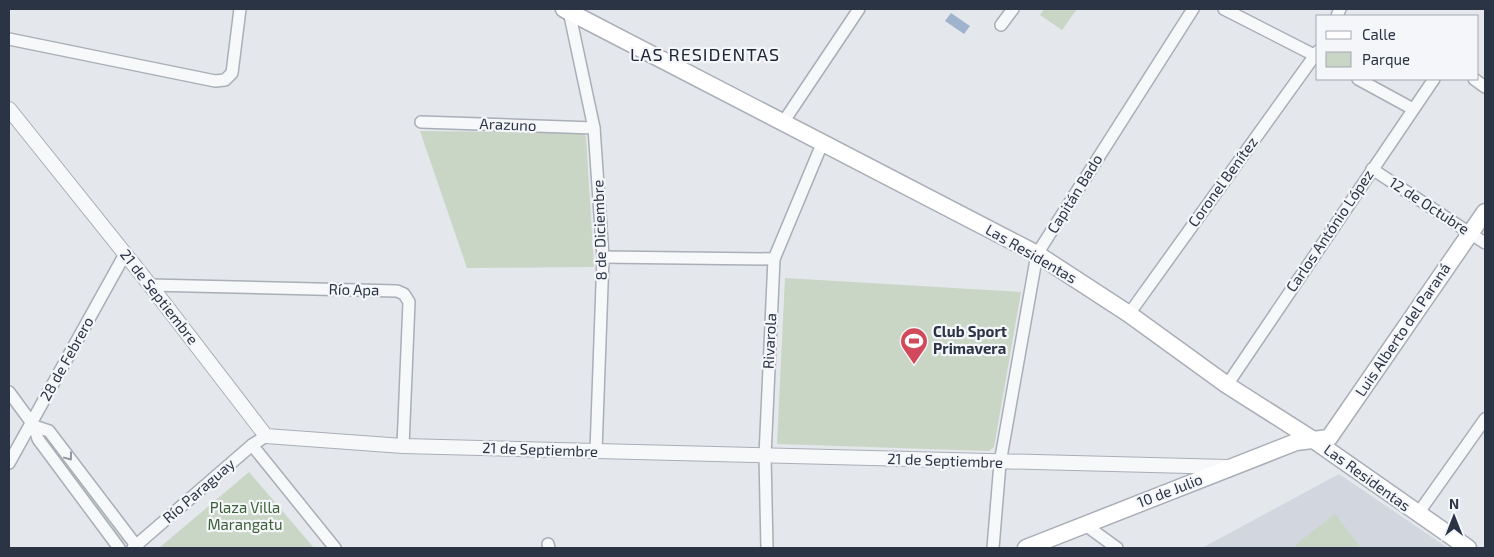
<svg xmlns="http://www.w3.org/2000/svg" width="1494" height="557" font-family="'Exo 2',sans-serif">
  <rect width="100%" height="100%" fill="#e4e7ec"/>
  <polygon fill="#d2d6de" points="1339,474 1448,548 1202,548"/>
  <g fill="#c9d6c5">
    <polygon points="1044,9 1077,9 1062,30 1040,15"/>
    <polygon points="420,131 583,133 586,137 594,267 467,268"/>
    <polygon points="785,278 1021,292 994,447 989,451 777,444"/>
    <polygon points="43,436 46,436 124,542 123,544"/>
    <polygon points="249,472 314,548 159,548"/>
    <polygon points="1335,514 1361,548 1298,548 1295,545"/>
  </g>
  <polygon fill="#9fb4cc" points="951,13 970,26 964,34 945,21"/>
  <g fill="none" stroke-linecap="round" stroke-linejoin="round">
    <g stroke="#a9aeb7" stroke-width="14">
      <g id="minor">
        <polyline points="1224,9 1318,57"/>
        <polyline points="569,11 594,128 603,257 596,451"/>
        <polyline points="1337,16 1340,9"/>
        <polyline points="1001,25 1013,9"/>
        <polyline points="9,39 215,81 225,80 232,73 240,9"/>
        <polyline points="1358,79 1413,109"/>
        <polyline points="1474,79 1485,87"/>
        <polyline points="784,121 859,9"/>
        <polyline points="421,122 594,128"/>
        <polyline points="1372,169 1485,243"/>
        <polyline points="603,257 774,259"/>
        <polyline points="150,285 397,291 404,294 409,302 403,446"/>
        <polyline points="1129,314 1318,51"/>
        <polyline points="1227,385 1434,79"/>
        <polyline points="9,392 34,426 38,439 119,548"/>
        <polyline points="34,426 49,431 138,548"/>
        <polyline points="252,445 335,548"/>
        <polyline points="9,463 125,254"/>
        <polyline points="1417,515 1485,419"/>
        <polyline points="1084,524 1117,548"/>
        <polyline points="548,544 549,548"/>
        <polyline points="133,548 252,445 266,436"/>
        <polyline points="767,548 765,456 774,259 822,144"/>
        <polyline points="993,548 1000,463 1037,254 1193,9"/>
      </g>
    </g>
    <g stroke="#a9aeb7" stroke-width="16">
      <polyline id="tertiary" points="9,109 150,285 266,436 403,446 1228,467"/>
    </g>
    <g stroke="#a9aeb7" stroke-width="19">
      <g id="secondary">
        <polyline points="564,9 1037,254 1129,314 1227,385 1315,441 1468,548"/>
        <polyline points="1026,548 1296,442 1329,438 1485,212"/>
      </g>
    </g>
    <use href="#minor" stroke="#f7f8fa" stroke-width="11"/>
    <use href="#tertiary" stroke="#f7f8fa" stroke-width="14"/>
    <use href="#secondary" stroke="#fff" stroke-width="16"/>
  </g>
  <defs><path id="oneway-chevron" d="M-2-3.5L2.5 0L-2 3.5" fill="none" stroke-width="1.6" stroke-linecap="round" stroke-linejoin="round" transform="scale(1.25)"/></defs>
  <use stroke="#9196a0" href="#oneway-chevron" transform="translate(69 457) rotate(53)"/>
  <defs>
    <g id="stadium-pin" transform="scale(1.4375)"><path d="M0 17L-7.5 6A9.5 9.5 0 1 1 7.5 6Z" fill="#d1495b" stroke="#f4f6f9"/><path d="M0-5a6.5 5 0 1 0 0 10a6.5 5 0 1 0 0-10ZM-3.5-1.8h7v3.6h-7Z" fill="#fff"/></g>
  </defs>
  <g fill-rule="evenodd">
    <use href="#stadium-pin" x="914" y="341"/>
  </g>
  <g text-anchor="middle" stroke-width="4.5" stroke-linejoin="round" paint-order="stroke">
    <g font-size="15" fill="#2b3445" stroke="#f4f6f9">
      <text transform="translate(508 125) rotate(2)" y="5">Arazuno</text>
      <text transform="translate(1223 182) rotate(-54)" y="5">Coronel Benítez</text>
      <text transform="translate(1075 194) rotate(-58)" y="5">Capitán Bado</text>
      <text transform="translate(1429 206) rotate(33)" y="5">12 de Octubre</text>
      <text transform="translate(600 230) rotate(-92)" y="5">8 de Diciembre</text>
      <text transform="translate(1330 231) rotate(-56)" y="5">Carlos António López</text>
      <text transform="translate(1031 254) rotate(30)" y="5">Las Residentas</text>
      <text transform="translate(354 290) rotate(1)" y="5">Río Apa</text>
      <text transform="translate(159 297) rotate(52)" y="5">21 de Septiembre</text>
      <text transform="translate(1403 330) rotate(-56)" y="5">Luis Alberto del Paraná</text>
      <text transform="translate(770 341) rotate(-87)" y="5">Rivarola</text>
      <text transform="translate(67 359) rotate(-61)" y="5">28 de Febrero</text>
      <text transform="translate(540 450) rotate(2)" y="5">21 de Septiembre</text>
      <text transform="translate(945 461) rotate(2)" y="5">21 de Septiembre</text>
      <text transform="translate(1367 478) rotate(36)" y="5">Las Residentas</text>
      <text transform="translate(199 491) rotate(-41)" y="5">Río Paraguay</text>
      <text transform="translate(1170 491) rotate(-21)" y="5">10 de Julio</text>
    </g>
    <g font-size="15" font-weight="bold" fill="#2b3445" stroke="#f4f6f9" text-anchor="start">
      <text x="933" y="337">Club Sport<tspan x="933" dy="17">Primavera</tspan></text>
    </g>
    <g font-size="15" fill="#3f6138" stroke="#f4f6f9">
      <text x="245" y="513">Plaza Villa<tspan x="245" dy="17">Marangatu</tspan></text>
    </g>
    <g font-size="18" letter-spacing="1" fill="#1d2536" stroke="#f4f6f9">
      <text x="705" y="61">LAS RESIDENTAS</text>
    </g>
  </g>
  <rect width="1494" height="557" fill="none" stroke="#2b3445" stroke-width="20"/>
  <rect x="1316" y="15" width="162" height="65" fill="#f4f6f9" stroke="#a4a8b1"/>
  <rect x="1326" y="31" width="25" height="8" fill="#ffffff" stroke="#a4a8b1"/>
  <text x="1362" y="40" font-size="15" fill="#2b3445">Calle</text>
  <rect x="1326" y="52" width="25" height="15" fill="#c9d6c5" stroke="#a4a8b1"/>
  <text x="1362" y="65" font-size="15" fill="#2b3445">Parque</text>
  <g transform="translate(1454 517)" stroke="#f4f6f9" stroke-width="4" paint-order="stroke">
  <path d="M0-4L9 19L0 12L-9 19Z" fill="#2b3445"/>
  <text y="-8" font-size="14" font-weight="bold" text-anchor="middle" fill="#2b3445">N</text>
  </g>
</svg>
